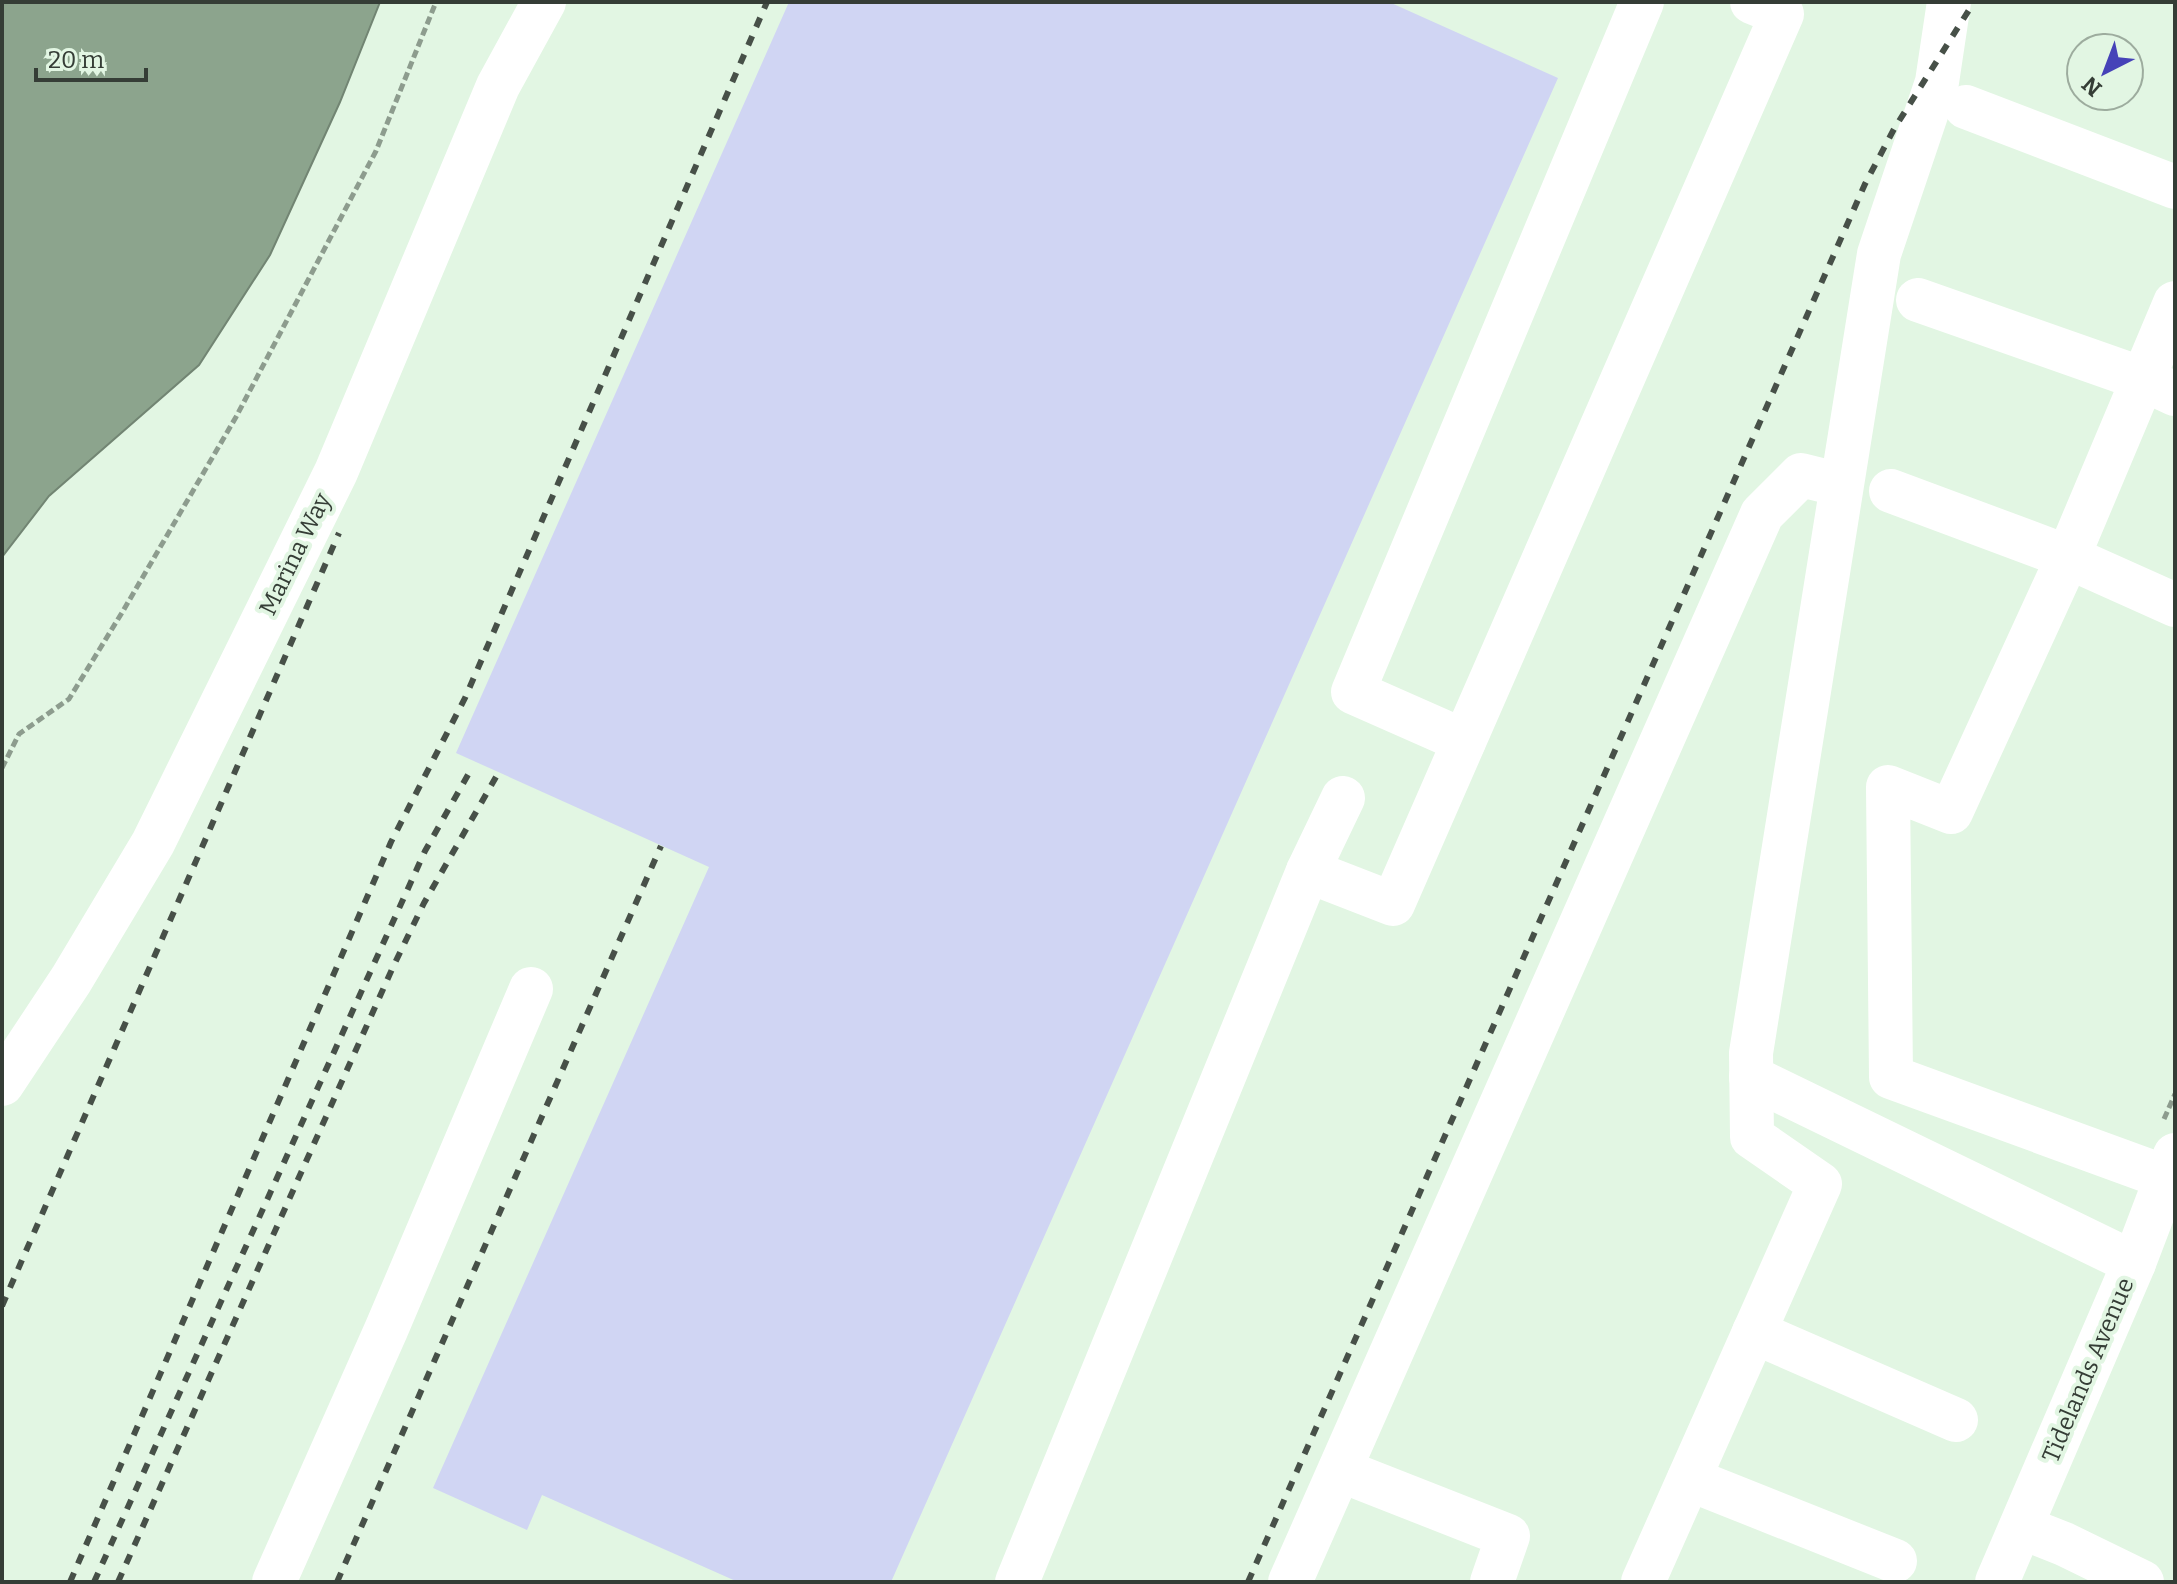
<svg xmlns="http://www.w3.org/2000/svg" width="2177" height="1584" font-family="Bitter,serif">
  <rect width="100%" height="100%" fill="#e2f6e3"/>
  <polygon fill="#8ca48d" stroke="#728573" stroke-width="2" points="2,2 380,2 340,102 270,255 199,365 49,496 2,557"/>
  <polygon fill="#d0d5f3" points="789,2 1389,2 1558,78 891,1582 738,1582 542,1495 527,1530 433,1488 709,867 456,753"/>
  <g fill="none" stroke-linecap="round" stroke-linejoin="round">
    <g stroke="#8d9c8e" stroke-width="5" stroke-dasharray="8 4" stroke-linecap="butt">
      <polyline points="2,768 19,734 69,699 123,611 236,417 376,151 436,2"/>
      <polyline points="2164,1119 2175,1094"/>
    </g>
    <g stroke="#fff" stroke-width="44">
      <polyline points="1966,107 2175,187"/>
      <polyline points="1918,300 2143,379 2175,303"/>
      <polyline points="1891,491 2068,557 2143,379 2175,394"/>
      <polyline points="1464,741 1353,692 1642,2"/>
      <polyline points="1308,871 1393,904 1782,14 1752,2"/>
      <polyline points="1751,1077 2134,1263"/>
      <polyline points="2,1084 71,980 153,843 336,472 498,86 544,2"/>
      <polyline points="2165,1177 1891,1077 1888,787 1951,812 2068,557 2175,605"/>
      <polyline points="1754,1332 1956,1420"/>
      <polyline points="1340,1470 1508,1536 1492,1582"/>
      <polyline points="1689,1479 1895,1561"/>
      <polyline points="2021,1527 2064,1544 2142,1582"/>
      <polyline points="274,1582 386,1330 531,989"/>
      <polyline points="1017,1582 1308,871 1343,798"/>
      <polyline points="1290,1582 1762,514 1801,475 1841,485"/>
      <polyline points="1643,1582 1820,1184 1752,1137 1751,1053 1879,254 1937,82 1949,2"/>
      <polyline points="1997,1582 2134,1263 2175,1155"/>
    </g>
    <g stroke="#475048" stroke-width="6" stroke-dasharray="10 10" stroke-linecap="butt">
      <polyline points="2,1306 339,533"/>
      <polyline points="70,1582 391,842 465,698 767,2"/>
      <polyline points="94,1582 425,851 469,773"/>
      <polyline points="118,1582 393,967 424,903 496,777"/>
      <polyline points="337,1582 661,846"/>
      <polyline points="1248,1582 1865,184 1894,129 1974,2"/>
    </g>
  </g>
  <g text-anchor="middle" stroke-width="8" stroke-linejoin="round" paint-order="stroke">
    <g font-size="24" fill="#353d36" stroke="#e2f6e3">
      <text transform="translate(295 554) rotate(-64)" y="8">Marina Way</text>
      <text transform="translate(2088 1370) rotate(-67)" y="8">Tidelands Avenue</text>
    </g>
  </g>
  <rect width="2177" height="1584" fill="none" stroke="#353d36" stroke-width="8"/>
  <g transform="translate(2105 72) rotate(222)"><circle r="38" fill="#e2f6e3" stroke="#9dac9e" stroke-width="2"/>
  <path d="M0-6L14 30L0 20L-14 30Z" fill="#4642b8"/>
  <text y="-12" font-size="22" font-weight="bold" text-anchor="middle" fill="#353d36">N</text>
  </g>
  <path d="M36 68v12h110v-12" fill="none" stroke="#353d36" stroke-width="4"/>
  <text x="48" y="68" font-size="24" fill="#353d36" stroke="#e2f6e3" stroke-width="6" paint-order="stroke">20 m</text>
</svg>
